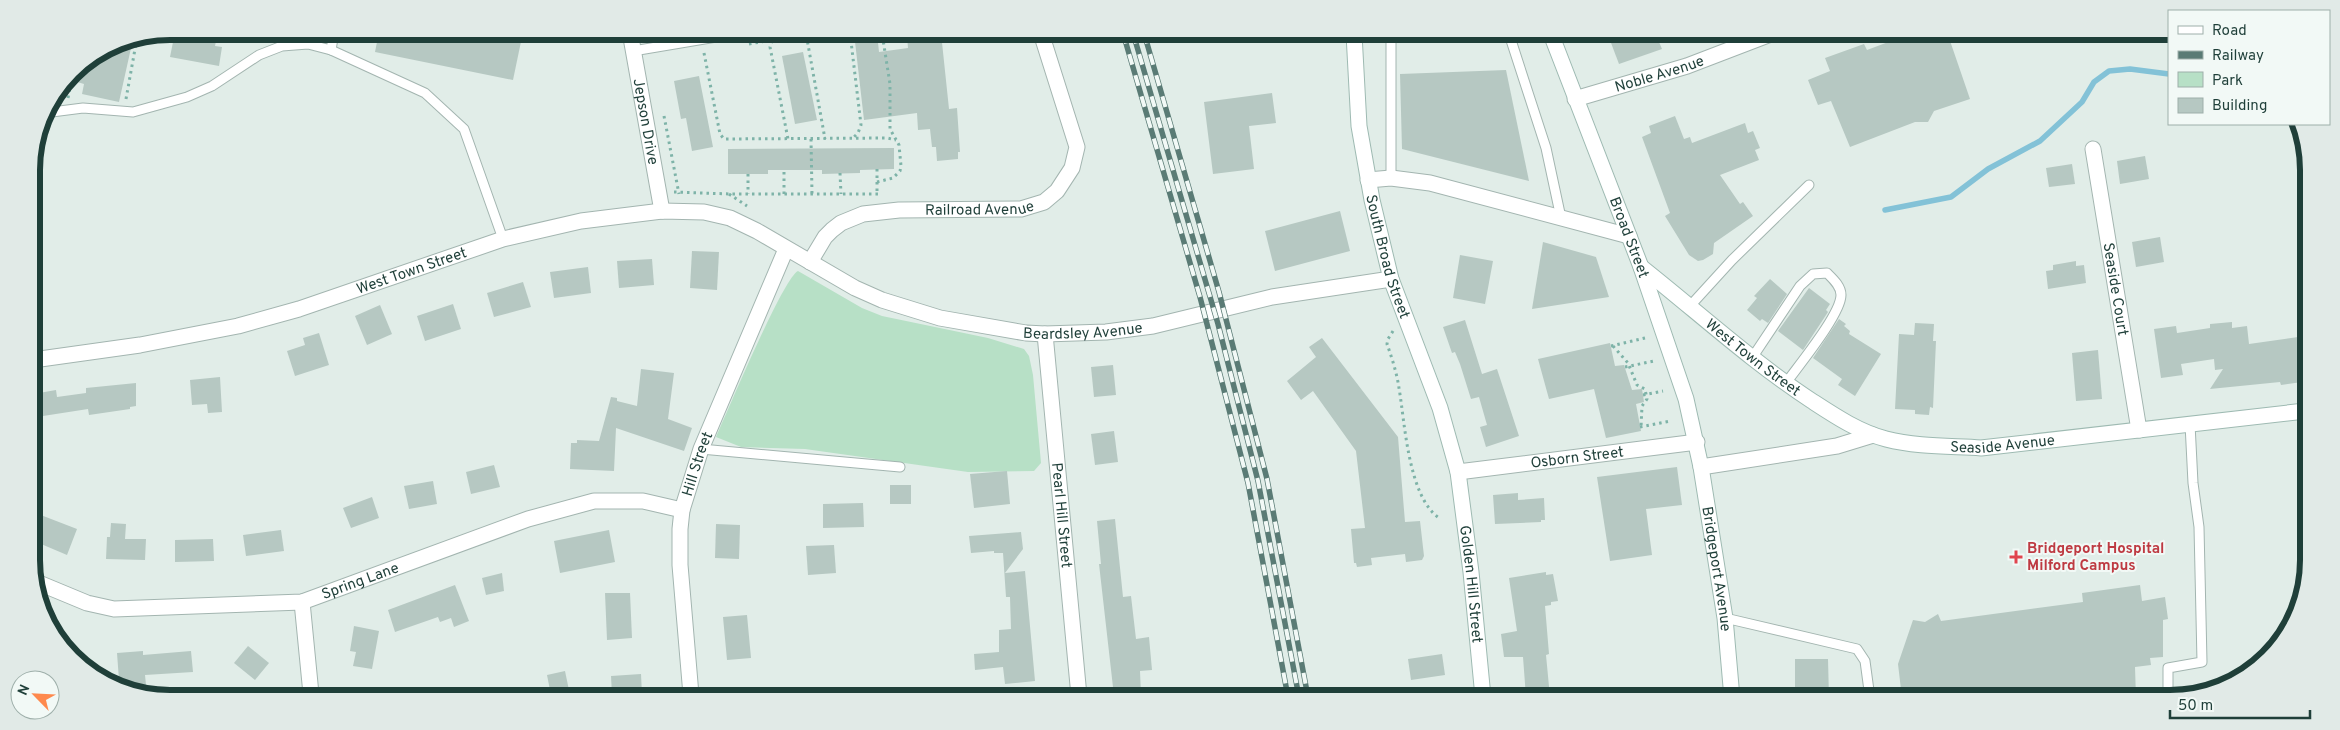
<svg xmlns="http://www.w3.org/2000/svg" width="2340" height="730" font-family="Overpass,sans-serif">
  <rect width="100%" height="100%" fill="#e1ede8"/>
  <path fill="#b7e0c6" d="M798,271L862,308L882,316L988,338L1024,349L1029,356L1033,375L1041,463L1034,471L968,472L805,449L741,447L716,437C727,413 783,278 798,271Z"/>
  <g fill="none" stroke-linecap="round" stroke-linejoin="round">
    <polyline stroke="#83c2d7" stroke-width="5.5" points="1885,210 1951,197 1988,169 2040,141 2082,102 2094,82 2109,71 2130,69 2169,74"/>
  </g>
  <g fill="#b6c8c2">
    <polygon points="183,31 218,31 215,46 222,47 219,66 170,57 174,37 181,38"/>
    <polygon points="379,32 523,32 513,80 375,52"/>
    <polygon points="854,33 877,33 879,52 908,48 907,36 909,33 941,33 949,109 957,108 960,152 958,152 958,159 937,161 936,147 932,147 930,129 918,130 917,113 864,120"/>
    <polygon points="1608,35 1656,35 1662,49 1619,64"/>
    <polygon points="1907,35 1948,35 1970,99 1934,111 1928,122 1915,122 1850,147 1831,101 1818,105 1808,80 1830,71 1825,58 1864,44 1867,50"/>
    <polygon points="133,39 119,102 82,94 84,84 74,81 76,69 117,42"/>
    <polygon points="803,52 817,120 795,124 782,56"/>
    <polygon points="1506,70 1529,181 1402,149 1400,74"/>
    <polygon points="699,76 713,147 692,151 686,118 681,119 674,81"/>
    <polygon points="1272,93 1276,123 1249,126 1254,169 1213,174 1204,102"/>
    <polygon points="1675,116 1684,139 1690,137 1692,143 1745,123 1748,133 1753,131 1760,148 1755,150 1759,160 1720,175 1740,204 1743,202 1753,216 1714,243 1713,254 1703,260 1698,261 1689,255 1665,216 1670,213 1642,137 1651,133 1649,126"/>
    <polygon points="894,148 894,169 860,170 860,173 822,174 822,170 768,170 768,174 728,174 728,149"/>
    <polygon points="2145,156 2149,179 2120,184 2117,161"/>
    <polygon points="2072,164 2075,184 2049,187 2046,168"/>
    <polygon points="1340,211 1350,251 1275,271 1265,231"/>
    <polygon points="2160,237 2164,262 2136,267 2132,242"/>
    <polygon points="1543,242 1596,257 1609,297 1532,309"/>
    <polygon points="692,251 719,252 717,290 690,288"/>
    <polygon points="1460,255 1493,261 1485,304 1453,298"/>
    <polygon points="652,259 654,285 619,288 617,261"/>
    <polygon points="2076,261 2076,266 2084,265 2086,283 2048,289 2046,271 2053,270 2053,265"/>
    <polygon points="588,267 591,293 554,298 550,272"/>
    <polygon points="1770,279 1787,294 1768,323 1762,319 1760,321 1747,310 1757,298 1754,296"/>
    <polygon points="523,282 531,307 494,317 487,293"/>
    <polygon points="1809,288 1830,304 1826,310 1828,312 1803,350 1778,331"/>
    <polygon points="453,304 461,329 425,341 417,316"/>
    <polygon points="380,305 392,334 367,345 355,316"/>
    <polygon points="1839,319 1846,324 1844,326 1850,331 1849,334 1881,354 1855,396 1838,385 1842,379 1813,358"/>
    <polygon points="1465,320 1482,374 1497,369 1519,436 1486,447 1480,427 1487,425 1479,397 1471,399 1460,364 1455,352 1452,353 1443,327"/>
    <polygon points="2232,322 2232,328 2247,326 2249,344 2305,336 2305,375 2301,376 2302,382 2281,385 2280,382 2210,389 2223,369 2215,370 2214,359 2181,364 2183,375 2161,378 2154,329 2176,326 2177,333 2210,328 2210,324"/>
    <polygon points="1915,323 1934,324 1933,341 1936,341 1933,408 1930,407 1929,415 1915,414 1915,410 1895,409 1899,334 1914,335"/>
    <polygon points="319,333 329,365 295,376 287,351 305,345 303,338"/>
    <polygon points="1322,338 1398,437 1405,522 1420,521 1424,556 1422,560 1406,562 1405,554 1371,558 1372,565 1357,567 1356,563 1354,563 1351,529 1365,528 1356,451 1313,391 1301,400 1287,381 1316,357 1309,347"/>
    <polygon points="1610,343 1615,366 1624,365 1632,390 1642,389 1644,402 1636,404 1641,431 1606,438 1594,389 1549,399 1538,359"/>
    <polygon points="2098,350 2102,399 2076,401 2072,353"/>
    <polygon points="1113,365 1116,395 1094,397 1091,367"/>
    <polygon points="641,369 674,373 668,419 692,428 684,451 616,428 614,471 570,469 571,443 577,443 577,440 599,441 611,397 617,398 617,401 637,406"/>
    <polygon points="220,377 222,412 208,413 207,404 192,405 190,380"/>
    <polygon points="136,383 136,406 130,407 130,409 89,415 88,409 43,416 39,393 56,390 57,397 86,393 86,388"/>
    <polygon points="1114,431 1118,462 1095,465 1091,434"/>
    <polygon points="494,465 500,487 471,494 466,472"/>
    <polygon points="1677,467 1682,505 1646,509 1652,555 1610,561 1597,477"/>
    <polygon points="1007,471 1010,504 974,508 970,474"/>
    <polygon points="433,481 437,504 409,509 404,486"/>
    <rect x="890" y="485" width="21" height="19"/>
    <polygon points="1518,493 1518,500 1544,498 1545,520 1541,520 1541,522 1495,524 1493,495"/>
    <polygon points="372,497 379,518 351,528 343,508"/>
    <polygon points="863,503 864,527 823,528 823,504"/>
    <polygon points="33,512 77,529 67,555 34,541"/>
    <polygon points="1115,519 1123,597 1131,596 1136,639 1149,637 1152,670 1140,671 1141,696 1114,696 1099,564 1101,564 1097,521"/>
    <polygon points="111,523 126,524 125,539 146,539 145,560 106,559 107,537 110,537"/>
    <polygon points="716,524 740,525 739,559 715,558"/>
    <polygon points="281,530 284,551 246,556 243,535"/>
    <polygon points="609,530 615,562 560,573 554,541"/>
    <polygon points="1021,532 1023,549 1005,573 1025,571 1035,681 1005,684 1003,667 975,670 974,654 999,652 999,630 1011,629 1010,597 1006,597 1003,553 994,553 994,551 971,553 969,536"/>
    <polygon points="213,539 214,561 175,562 175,540"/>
    <polygon points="834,545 836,573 808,575 806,546"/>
    <polygon points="1546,572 1546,575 1553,574 1558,601 1551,602 1551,605 1545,606 1549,654 1546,655 1550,697 1526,697 1523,657 1504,657 1501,634 1517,631 1509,578"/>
    <polygon points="502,573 504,591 486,595 482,578"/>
    <polygon points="455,585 469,621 454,627 451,618 440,622 438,617 395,632 388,610"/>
    <polygon points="2140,585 2142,601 2165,597 2168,619 2163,620 2163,657 2150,658 2151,665 2135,667 2136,698 1902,698 1898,664 1913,620 1925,622 1938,614 1941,621 2083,602 2082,593"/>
    <polygon points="605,593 630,593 632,638 607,640"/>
    <polygon points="747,615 751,658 727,660 723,617"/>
    <polygon points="354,626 379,631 372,669 353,666 356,652 350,651"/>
    <polygon points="248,646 269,663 255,680 234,663"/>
    <polygon points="143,651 143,655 191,651 193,672 145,675 146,685 129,687 129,680 119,680 117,653"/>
    <polygon points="1442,654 1445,675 1411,680 1408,659"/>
    <polygon points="1795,659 1828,659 1829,698 1795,698"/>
    <polygon points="565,671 570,695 551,695 547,675"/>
    <polygon points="641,674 642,695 612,695 611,676"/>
  </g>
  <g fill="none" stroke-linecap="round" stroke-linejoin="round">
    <g stroke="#a3b5b0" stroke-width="11">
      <g id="service">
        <polyline points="1391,34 1391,178"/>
        <polyline points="1509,34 1546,148 1561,218"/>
        <polyline points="331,50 334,32"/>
        <polyline points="633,51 740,33"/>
        <polyline points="44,113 83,108 133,112 187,97 212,86 259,55 282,46 308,44 331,50 425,93 464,129 503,239"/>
        <polyline points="1690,306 1732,260 1809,185"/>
        <path d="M1752,358L1800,286L1813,274L1827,273C1833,279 1841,286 1841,295C1841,314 1799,365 1786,383"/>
        <polyline points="701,449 900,467"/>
        <polyline points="1725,618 1857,649 1865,661 1870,698"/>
        <polyline points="2168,698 2168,668 2202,662 2199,527 2193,483 2190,424"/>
      </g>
    </g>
    <g stroke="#a3b5b0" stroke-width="17">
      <g id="minor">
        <path id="s1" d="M630,32L662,211"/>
        <path id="s2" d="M1575,99L1687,66L1768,35"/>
        <path id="s3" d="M2093,149L2139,430"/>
        <polyline points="1368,180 1391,178 1430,183 1629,236"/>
        <path id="s4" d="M810,262L825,237L832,230L841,223L863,214L899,210L1021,209L1044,202L1057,191L1072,168L1077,147L1041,33"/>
        <path id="s5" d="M1045,334L1079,696"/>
        <path id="s6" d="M33,360L140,345L238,326L299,309L503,239L581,221L662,211L704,212L730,218L757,231L855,288L882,300L940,318L1026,333L1045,334L1106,332L1153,326L1272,297L1391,279"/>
        <polyline points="1701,467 1837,446 1873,435"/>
        <path id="s7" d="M1458,472L1697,442"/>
        <path id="s8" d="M34,581L87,603L114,609L302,602L528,519L594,501H643L682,510"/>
        <polyline points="302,602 311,694"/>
        <path id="s9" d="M691,695L680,565V529L682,510L701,449L786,249"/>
      </g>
    </g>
    <g stroke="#9ebab2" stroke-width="17">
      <g id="secondary">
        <path id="s10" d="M1354,34L1359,126L1372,200L1391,279L1440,408L1458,472L1471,572L1483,697"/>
        <path id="s11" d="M1551,34L1641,267L1686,399L1701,467L1725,618L1732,698"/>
        <path id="s12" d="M1641,267C1698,312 1751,361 1812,401C1835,416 1859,432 1886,439C1917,447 1950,446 1981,448L2305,411"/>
      </g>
    </g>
    <g stroke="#7eb3a8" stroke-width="3" stroke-dasharray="2.5 4" stroke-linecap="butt">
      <polyline points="177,31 182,33"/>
      <polyline points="782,33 773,38 770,47 788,139"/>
      <polyline points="799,33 807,39 825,139"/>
      <polyline points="850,33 861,125 858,133 853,138"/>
      <polyline points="749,44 772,40"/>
      <polyline points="704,53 720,134 724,139 887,138 896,140"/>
      <polyline points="68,98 73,71"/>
      <polyline points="126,99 137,38"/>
      <polyline points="664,116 679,194"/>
      <polyline points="811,139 812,194"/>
      <polyline points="877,169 877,194"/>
      <polyline points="840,173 841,194"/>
      <polyline points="748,174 748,194"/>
      <polyline points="877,182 893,178 900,171 901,166 899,145 890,129 890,84 882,33"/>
      <polyline points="674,192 730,194 881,194"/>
      <polyline points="729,194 747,206"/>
      <polyline points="784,194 784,170"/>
      <path d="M1393,331L1388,339L1387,344C1392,358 1397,374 1399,388C1405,423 1408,496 1439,518"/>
      <polyline points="1611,346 1645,338"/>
      <polyline points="1613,346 1628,363 1637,385 1645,389 1647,399 1642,406 1641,427"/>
      <polyline points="1625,367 1654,361"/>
      <polyline points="1643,395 1663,391"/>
      <polyline points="1640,427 1671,421"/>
    </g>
    <use href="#service" stroke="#fff" stroke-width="9"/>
    <use href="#minor" stroke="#fff" stroke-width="15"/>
    <use href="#secondary" stroke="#fff" stroke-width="15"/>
    <g stroke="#5a7b75" stroke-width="5.5">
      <g id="rail">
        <polyline points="1123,33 1200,297 1248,483 1288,697"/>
        <polyline points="1133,33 1218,324 1258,481 1299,697"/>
        <polyline points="1144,33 1219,292 1267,479 1308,697"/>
      </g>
    </g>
    <use href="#rail" stroke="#f2f9f6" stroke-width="4" stroke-dasharray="11" stroke-linecap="butt"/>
  </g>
  <path fill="#e0444e" stroke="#f2f9f6" stroke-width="2" d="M2013.5 549.5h5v5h5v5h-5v5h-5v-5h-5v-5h5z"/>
  <g text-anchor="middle" stroke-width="4" stroke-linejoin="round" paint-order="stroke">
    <g font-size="15" fill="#1f3f39" stroke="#f2f9f6">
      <text dy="5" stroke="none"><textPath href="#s2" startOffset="88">Noble Avenue</textPath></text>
      <text dy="5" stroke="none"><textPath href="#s1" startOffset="91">Jepson Drive</textPath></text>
      <text dy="5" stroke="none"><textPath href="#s4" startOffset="191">Railroad Avenue</textPath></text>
      <text dy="5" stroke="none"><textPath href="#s11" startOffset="218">Broad Street</textPath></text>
      <text dy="5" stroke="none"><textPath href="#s10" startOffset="226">South Broad Street</textPath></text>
      <text dy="5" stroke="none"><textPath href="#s6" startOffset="390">West Town Street</textPath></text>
      <text dy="5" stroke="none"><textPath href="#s3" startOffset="142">Seaside Court</textPath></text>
      <text dy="5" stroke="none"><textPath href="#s6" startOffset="1095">Beardsley Avenue</textPath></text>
      <text dy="5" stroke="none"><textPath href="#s12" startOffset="144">West Town Street</textPath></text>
      <text dy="5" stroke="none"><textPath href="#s12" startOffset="418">Seaside Avenue</textPath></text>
      <text dy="5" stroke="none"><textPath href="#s7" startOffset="120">Osborn Street</textPath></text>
      <text dy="5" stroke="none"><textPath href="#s9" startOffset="234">Hill Street</textPath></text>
      <text dy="5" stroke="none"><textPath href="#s5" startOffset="182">Pearl Hill Street</textPath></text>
      <text dy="5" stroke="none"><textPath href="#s11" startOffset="562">Bridgeport Avenue</textPath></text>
      <text dy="5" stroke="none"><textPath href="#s8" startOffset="335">Spring Lane</textPath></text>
      <text dy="5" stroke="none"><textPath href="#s10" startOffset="566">Golden Hill Street</textPath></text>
    </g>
    <g font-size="15" font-weight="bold" fill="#be3a42" stroke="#f2f9f6" text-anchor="start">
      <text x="2027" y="553">Bridgeport Hospital<tspan x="2027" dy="17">Milford Campus</tspan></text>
    </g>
  </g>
  <path d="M0 0H2340V730H0ZM170 40H2170A130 130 0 0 1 2300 170V560A130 130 0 0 1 2170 690H170A130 130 0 0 1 40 560V170A130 130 0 0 1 170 40Z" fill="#e1eae7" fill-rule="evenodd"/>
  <path fill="none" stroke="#1f3f39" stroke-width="6" d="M170 40H2170A130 130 0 0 1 2300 170V560A130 130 0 0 1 2170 690H170A130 130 0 0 1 40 560V170A130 130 0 0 1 170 40Z"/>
  <rect x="2168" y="10" width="162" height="115" fill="#f2f9f6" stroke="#9eafaa"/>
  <rect x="2178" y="26" width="25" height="8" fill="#ffffff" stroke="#9eafaa"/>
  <text x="2212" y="35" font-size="15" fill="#1f3f39">Road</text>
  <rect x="2178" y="51" width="25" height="8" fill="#5a7b75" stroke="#9eafaa"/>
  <text x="2212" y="60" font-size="15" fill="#1f3f39">Railway</text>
  <rect x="2178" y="72" width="25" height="15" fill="#b7e0c6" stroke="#9eafaa"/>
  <text x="2212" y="85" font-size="15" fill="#1f3f39">Park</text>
  <rect x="2178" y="98" width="25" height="15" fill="#b6c8c2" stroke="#9eafaa"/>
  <text x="2212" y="110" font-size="15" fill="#1f3f39">Building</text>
  <g transform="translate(35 695) rotate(294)"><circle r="24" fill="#f2f9f6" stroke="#9eafaa"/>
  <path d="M0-4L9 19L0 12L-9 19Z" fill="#fe894d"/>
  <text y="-8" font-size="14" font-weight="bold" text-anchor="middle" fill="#1f3f39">N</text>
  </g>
  <path d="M2170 710v8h140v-8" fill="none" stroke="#1f3f39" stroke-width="2.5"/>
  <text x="2178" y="710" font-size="15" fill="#1f3f39" stroke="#f2f9f6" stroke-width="4" paint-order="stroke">50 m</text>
</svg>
